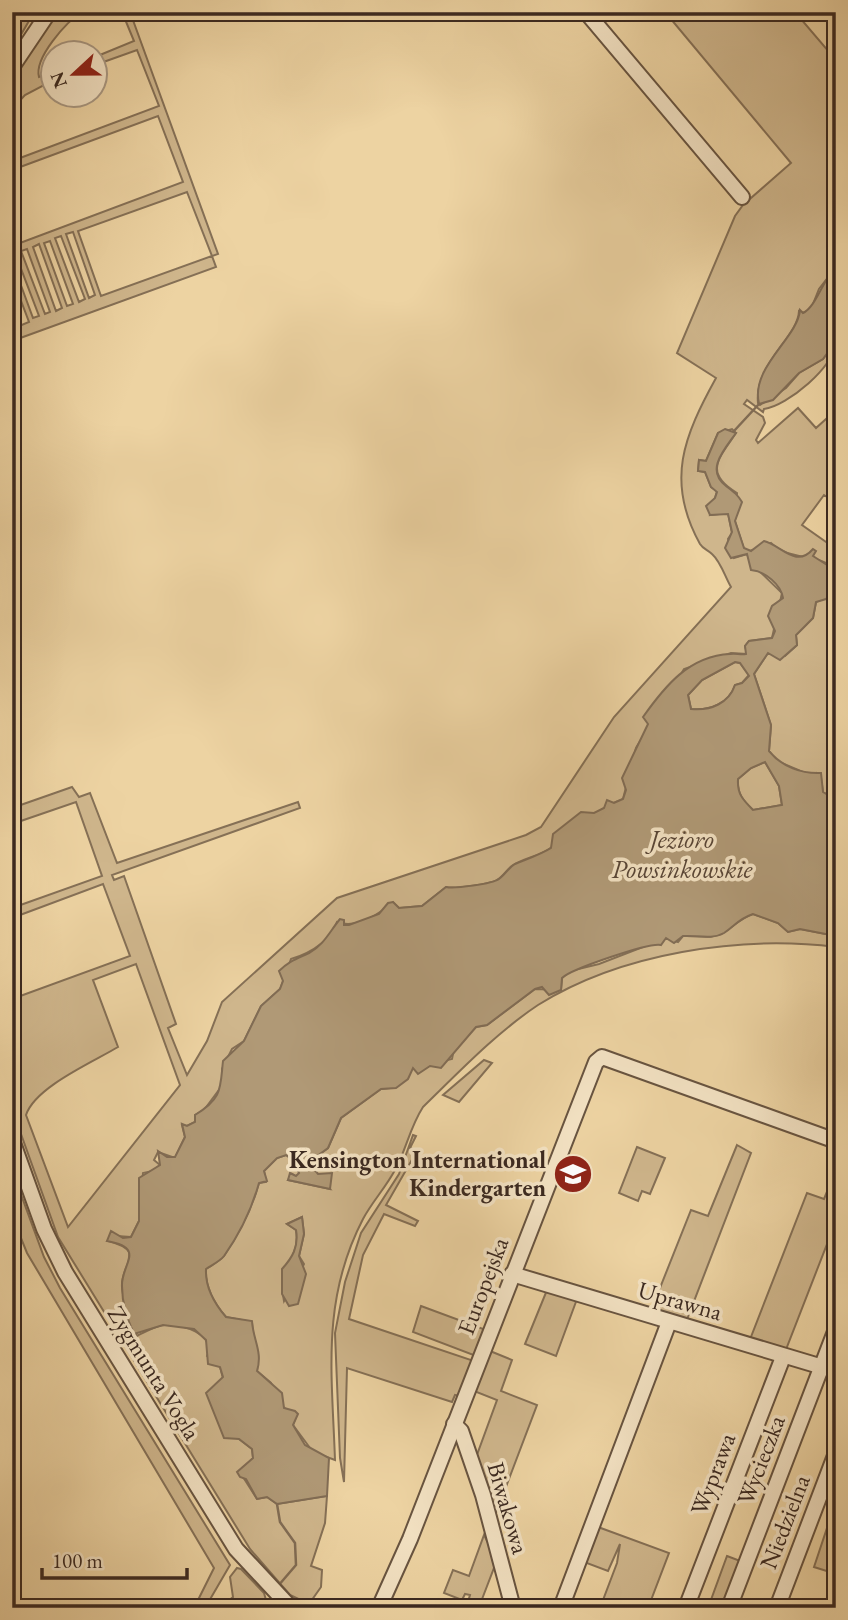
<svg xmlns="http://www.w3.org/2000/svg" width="848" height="1620" font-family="'EB Garamond',serif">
  <rect width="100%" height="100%" fill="#edd3a2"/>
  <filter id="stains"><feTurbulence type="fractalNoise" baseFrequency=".00286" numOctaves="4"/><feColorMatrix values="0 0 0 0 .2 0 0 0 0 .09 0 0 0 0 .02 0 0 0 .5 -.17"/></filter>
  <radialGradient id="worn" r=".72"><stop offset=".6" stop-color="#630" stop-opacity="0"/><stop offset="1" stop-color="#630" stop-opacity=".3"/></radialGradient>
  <g fill="#cfb68c" stroke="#857056" stroke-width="2" fill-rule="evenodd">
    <polygon points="12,12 33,14 12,50"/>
    <path d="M55,12H82C66,22 34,58 39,77L52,73V81L25,95L12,109V75L35,36Z"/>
    <path d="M122,12H130L218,254L212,256L216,267L12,341V329L29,322L12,277V261L33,318L39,316L15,253H12V246L183,182L158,116L12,170V161L159,106L137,50L95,65V57L134,41ZM187,192L212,256L101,296L78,231ZM73,232L95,295L89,298L66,234ZM61,236L85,299L79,302L55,238ZM50,241L73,304L67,306L44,243ZM39,244L62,308L56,311L33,247ZM27,249L50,312L45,314L21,251Z"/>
    <path d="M665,12H795L836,60V267L819,289L811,309L803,313L799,311C798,337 754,364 758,403L760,405L786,388L799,373L823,359L836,341C836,366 787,406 764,409L763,412L747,400L744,404L763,417L765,423L756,440L758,443L798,408L816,428L836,410V503L824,495L802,525L836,549V584L832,571L835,569C819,553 789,561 771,543L750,551L744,549L735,521L737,493C703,473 719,458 736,433L732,429L718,433L706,461L699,460L698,471L705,472L711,487L717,491L710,515L728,513L732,533L728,539L734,558L747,554L751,563L782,593L772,638L749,641L745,646L747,654L731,653L684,669L636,748L623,799C594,810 576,830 552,847C540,856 525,858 513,865C507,869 503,877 497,880C490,884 454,889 446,887L422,906L399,908L393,902C378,915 356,929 337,922C329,943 310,953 291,959L280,989L261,1006L244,1041L232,1049L222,1069L224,1083L204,1110L195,1115V1122L187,1126L182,1125L185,1137L175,1158L158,1152L154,1160L160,1165L153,1171L143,1173L139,1221L131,1237L117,1236L108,1241C148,1251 120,1264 122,1287C123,1303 132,1321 137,1336C145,1332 155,1326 164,1325C182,1324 216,1333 207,1356L220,1367L239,1439L252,1449L253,1458L243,1477L257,1499L267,1497L277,1504L327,1496L325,1523L311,1566L322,1570L321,1587L309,1604L290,1595L250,1549L58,1237L12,1109V999L130,956L103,884L12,918V908L102,876L76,802L12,824V808L72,787L79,797L90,793L117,863L298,802L300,808L112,875L114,880L124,876L176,1024L168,1028L187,1075L207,1041L222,1002L337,898L526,835L541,827L614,717L731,587C725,577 721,562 712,554C708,550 703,549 700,544C665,481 684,436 716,378L677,353L735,216L743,205L791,163ZM136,964L180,1085L68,1227L26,1115C35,1087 93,1062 118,1047L93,980Z"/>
    <polygon points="836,588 836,800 823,792 821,778 816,773 810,775 777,761 769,751 771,725 754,674 768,653 785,656 797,645 796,635 813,618 816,602 832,595"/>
    <path d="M735,662L740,663L749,675L742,683L735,685C729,703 711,711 691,709L688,695L702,680Z"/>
    <path d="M765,762L779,786L782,805L753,810C743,800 737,794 738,779L751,768Z"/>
    <path d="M753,914L778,923L788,932L800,929L836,936V947C740,935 621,953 538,1005C496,1033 459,1072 423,1107C410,1127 406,1150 395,1170C386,1187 372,1202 363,1219C321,1300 332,1373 335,1460L313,1452L293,1425L297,1414L284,1408L271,1383L257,1371C260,1349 253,1342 252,1322L226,1317C214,1303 205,1287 206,1269C212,1265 220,1261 224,1256C238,1235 252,1208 259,1183L266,1182L264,1171L277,1158L286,1155L293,1160L300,1173L296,1177L292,1174L288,1180L330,1189L312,1167L313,1159L328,1148L341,1118L381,1089L390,1088L413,1068L452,1059L454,1049L476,1027L487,1025L535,989L561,990L562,978L570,971L599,964L666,938L678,942L683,936C695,935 711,940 723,933C735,926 738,919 753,914ZM302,1217L304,1234L299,1256L304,1264L284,1301C277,1267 301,1258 296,1230L287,1224Z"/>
    <polygon points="484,1060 492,1063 459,1102 443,1095"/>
    <polygon points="413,1135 416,1136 410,1148 417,1151 386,1205 418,1221 415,1226 384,1214 363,1255 349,1319 474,1361 460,1396 455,1395 452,1402 347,1368 344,1482 340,1458 335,1333 345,1282 361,1233 399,1174"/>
    <polygon points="737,1145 751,1153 686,1322 650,1313 691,1210 708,1216"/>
    <polygon points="637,1147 665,1158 650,1194 642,1191 638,1201 619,1193"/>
    <polygon points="12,1170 44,1257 60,1288 230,1565 205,1608 194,1608 214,1568 27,1253 12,1216"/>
    <polygon points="836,1170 836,1221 785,1352 749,1342 807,1193 824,1199"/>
    <polygon points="547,1290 577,1299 556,1356 525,1344"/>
    <polygon points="421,1306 486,1330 476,1356 413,1332"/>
    <polygon points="490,1351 512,1360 501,1391 537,1405 493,1521 474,1463 497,1400 474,1391"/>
    <polygon points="830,1519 836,1520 836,1574 814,1567"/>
    <polygon points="598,1527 669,1553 648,1608 600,1608 617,1563 620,1544 608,1571 584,1562"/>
    <polygon points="484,1535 497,1560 479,1607 467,1605 470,1595 465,1594 462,1600 444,1593 453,1570 469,1576"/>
    <polygon points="727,1556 743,1562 724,1608 708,1608"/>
    <polygon points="237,1568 241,1569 264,1593 266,1600 236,1608 220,1608 233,1597 230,1577"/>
  </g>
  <g fill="#b09976" stroke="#816c54" stroke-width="2" fill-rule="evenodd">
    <path d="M836,267V341L823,359L799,373L773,400L759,404C750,367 798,338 800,310L803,313C816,307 823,279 836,267Z"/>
    <path d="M725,429L736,433C724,450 705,470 726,486C734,492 737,494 742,502L735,521L744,548L751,551L764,541C781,545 796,569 813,549L816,551L813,556L827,565L829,562L835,569L832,572L834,591L826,599L816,602L813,618L796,635L797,645L780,660L768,653L754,674L771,725L769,751C782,767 802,774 821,773L823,792L836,800V936L800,929L788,932L778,923L753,914C738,919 735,926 724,933C712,940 696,935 683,936L674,943L666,938L661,945C650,942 571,969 562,978L561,990L549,995L542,987L535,989L487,1025L476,1027L441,1068L430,1066L418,1074L413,1068L408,1079L396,1088L381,1089L341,1118L328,1148L313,1159L312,1167L318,1174L332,1173L330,1189L288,1180L290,1173L296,1176L299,1173L293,1160L286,1155L277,1158L264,1171L267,1181L259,1183C252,1208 239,1235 224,1256C220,1261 212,1265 206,1269C205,1287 214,1303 226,1317L252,1321C253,1340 263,1352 257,1371L282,1393L284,1408L295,1411L298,1414L293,1425L305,1445L329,1458L327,1496L277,1504L267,1497L257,1499L246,1479L240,1477L237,1472L253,1458L252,1449L239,1439L224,1438L206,1393L223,1377L220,1367L208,1364L206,1340L194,1329L163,1325L134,1334C127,1318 122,1304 122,1286C121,1264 147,1248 107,1241L111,1231L123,1238L131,1237L139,1221V1178L160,1165L158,1151L167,1157H175L185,1137L182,1124L187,1126L195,1122V1115C223,1098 220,1088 223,1061L244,1041L261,1006L280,989L283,981L279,971C289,961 296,959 309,953C324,945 330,931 340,919L344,920V925H349L379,914L388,903L393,902L399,908L422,906L446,887C454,889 492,884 499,879C505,875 508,868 515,864C527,859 540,855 551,848L553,834L581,812L594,813L604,808L607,800L614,803L623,799L626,790L622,778L648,724L643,717C665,686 689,656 730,654C736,653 740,655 746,654L745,646L749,641L772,638L775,631L768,616L772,606L783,598C781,585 765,571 751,570L747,554L731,558L725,548L732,532L728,514L710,515L706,506L715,498L717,492L711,487L705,472L698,471L699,460L706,461L718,433ZM735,662L740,663L749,676L742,683L735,685C729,703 711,711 691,709L688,695L702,680ZM765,762L779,786L782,805L753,810C743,800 737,794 738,779L751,768Z"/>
    <path d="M302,1217L304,1234L299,1256L306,1274L298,1304L289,1306L282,1294V1269C292,1258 299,1247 296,1230L287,1224Z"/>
  </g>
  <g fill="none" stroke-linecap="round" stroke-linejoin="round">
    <g stroke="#816c54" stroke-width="2.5">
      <polyline points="734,431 759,404"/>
      <polyline points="277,1504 280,1522 295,1543 296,1565 278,1586"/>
      <polyline points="265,1608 273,1595"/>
    </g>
    <g stroke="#685440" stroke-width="18">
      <g id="minor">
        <polyline points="586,12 742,197"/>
        <polyline points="12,67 49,12"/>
        <polyline points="12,1140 44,1229 65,1272 236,1549 291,1608"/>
        <polyline points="512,1274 836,1371"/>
        <polyline points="454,1424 461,1431 483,1495 513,1608"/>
        <polyline points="379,1608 410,1539 596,1062 602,1057 836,1141"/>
        <polyline points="561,1608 669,1322"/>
        <polyline points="686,1608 783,1357"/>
        <polyline points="729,1608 836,1329"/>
        <polyline points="777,1608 836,1453"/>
      </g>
    </g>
    <use href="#minor" stroke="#f3e2c3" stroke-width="14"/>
  </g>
  <defs>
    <g id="school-disc" transform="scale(2.0125)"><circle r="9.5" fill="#8f2418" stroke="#f3e2c3"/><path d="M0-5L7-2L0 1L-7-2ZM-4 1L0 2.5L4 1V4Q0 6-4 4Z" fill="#fff"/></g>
  </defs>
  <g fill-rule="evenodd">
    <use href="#school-disc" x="573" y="1174"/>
  </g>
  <g text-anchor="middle" stroke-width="7" stroke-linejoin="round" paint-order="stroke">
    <g font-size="24" font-weight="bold" fill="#3b2920" stroke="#f3e2c3" text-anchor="end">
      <text x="546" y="1168">Kensington International<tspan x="546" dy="28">Kindergarten</tspan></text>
    </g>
    <g font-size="24" fill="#3b2920" stroke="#f3e2c3">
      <text transform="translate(483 1286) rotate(-69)" y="8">Europejska</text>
      <text transform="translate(680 1301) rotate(16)" y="8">Uprawna</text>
      <text transform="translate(154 1373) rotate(58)" y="8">Zygmunta Vogla</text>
      <text transform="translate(761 1460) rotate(-69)" y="8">Wycieczka</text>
      <text transform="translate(713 1474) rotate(-69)" y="8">Wyprawa</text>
      <text transform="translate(508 1508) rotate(74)" y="8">Biwakowa</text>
      <text transform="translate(785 1522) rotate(-69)" y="8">Niedzielna</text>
    </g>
    <g font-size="26" font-style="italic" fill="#584536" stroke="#f3e2c3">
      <text x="682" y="848">Jezioro<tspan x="682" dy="30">Powsinkowskie</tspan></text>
    </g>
  </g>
  <rect width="848" height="1620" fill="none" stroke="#edd3a2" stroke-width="42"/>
  <rect x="14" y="14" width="820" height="1592" fill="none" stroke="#3b2920" stroke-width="3.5"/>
  <rect x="21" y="21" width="806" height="1578" fill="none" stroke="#3b2920" stroke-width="2"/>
  <g transform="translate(74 74) rotate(248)"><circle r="33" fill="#f3e2c3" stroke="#a99882" stroke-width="2"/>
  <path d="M0-5L12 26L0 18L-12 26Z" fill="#8f2418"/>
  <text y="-10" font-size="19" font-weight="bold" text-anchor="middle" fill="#3b2920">N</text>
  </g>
  <path d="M42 1568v10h145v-10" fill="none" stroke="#3b2920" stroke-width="3.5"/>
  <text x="52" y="1568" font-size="21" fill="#3b2920" stroke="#f3e2c3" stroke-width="5" paint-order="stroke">100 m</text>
  <rect width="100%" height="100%" filter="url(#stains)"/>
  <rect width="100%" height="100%" fill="url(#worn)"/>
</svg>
